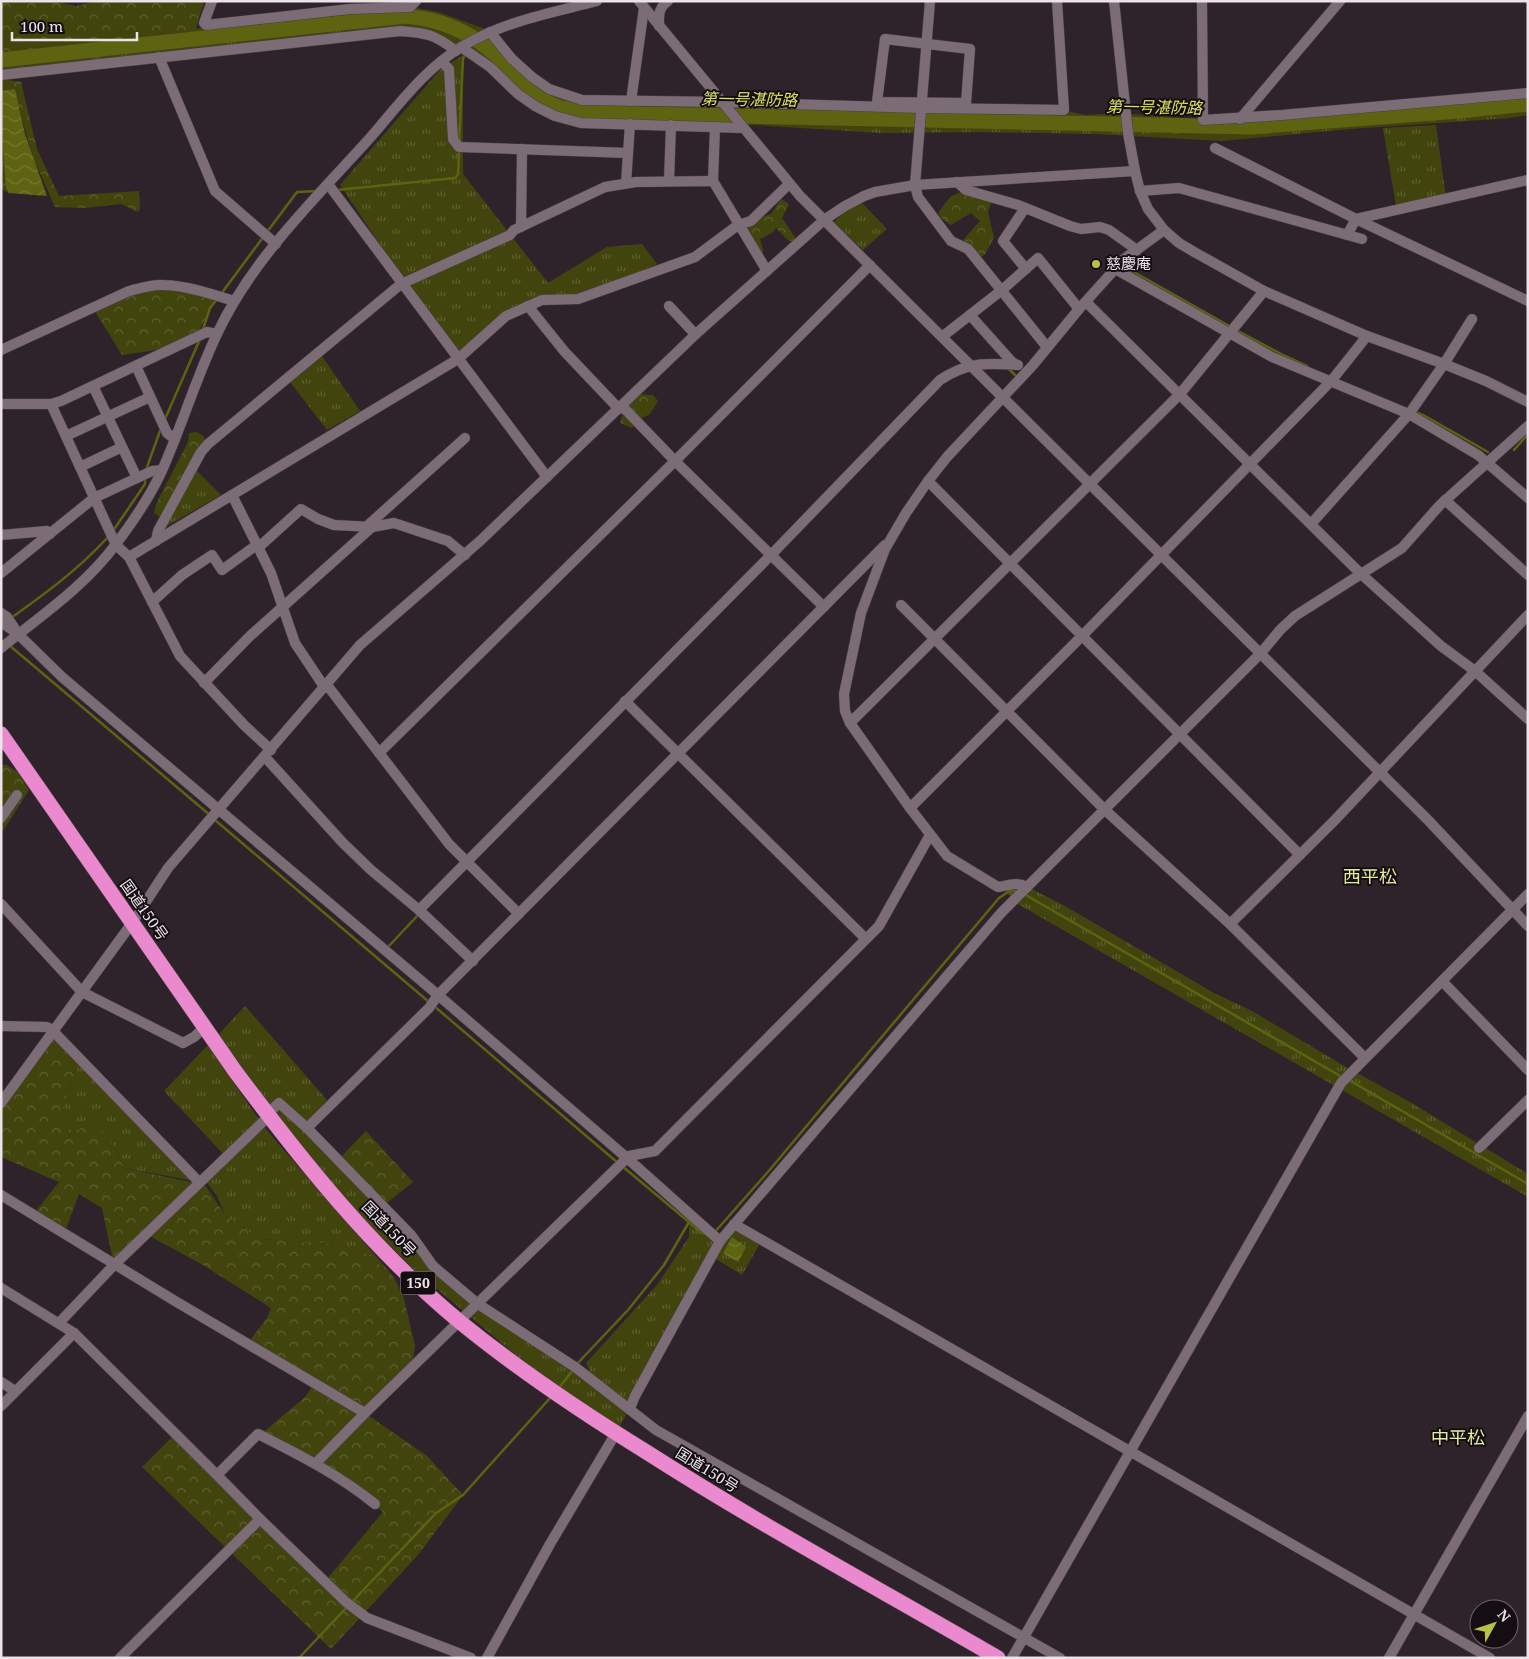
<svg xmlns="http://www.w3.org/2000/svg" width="1529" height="1659" font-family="'Noto Serif','Noto Sans JP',serif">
  <defs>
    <pattern id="grass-tufts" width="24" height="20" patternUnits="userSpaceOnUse" patternTransform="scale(1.25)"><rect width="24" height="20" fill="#41450d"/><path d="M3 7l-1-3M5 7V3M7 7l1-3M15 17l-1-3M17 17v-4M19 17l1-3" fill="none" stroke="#5d6030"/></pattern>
    <pattern id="forest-crowns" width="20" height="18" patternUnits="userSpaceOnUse" patternTransform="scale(1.25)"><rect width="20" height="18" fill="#41450d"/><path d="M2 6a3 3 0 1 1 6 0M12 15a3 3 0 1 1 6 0" fill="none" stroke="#5d6030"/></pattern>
    <pattern id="water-waves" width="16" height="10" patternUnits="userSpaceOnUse" patternTransform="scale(1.25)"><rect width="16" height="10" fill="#5d6310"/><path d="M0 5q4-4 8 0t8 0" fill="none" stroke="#747933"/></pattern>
  </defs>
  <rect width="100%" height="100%" fill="#2f232b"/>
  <g fill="url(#grass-tufts)">
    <polygon points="410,7 438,12 488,30 535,79 583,100 1061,110 1086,115 1118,113 1210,120 1528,93 1528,115 1510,118 1350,129 1222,141 1095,134 981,132 881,133 739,124 591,123 532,104 448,41 429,30 379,33 1,74 1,50 191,30 224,23"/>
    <polygon points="463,55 463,174 548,283 607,247 642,244 657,264 578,299 542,300 506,315 458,359 401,284 496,240 402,277 340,185 439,71"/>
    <polygon points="1436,125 1446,198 1396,206 1383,128"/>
    <polygon points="862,203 887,229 863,250 834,222 846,211"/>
    <polygon points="319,352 360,411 327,430 287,378"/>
    <polygon points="193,467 221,495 158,531"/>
    <polygon points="1022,884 1065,906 1214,993 1252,1011 1346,1067 1410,1102 1528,1174 1528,1197 1016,903 1002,887"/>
    <polygon points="245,1006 327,1100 300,1128 326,1155 383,1206 433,1266 478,1304 590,1371 586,1363 657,1285 689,1237 689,1222 717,1242 628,1402 601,1381 630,1408 616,1433 588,1415 419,1274 367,1223 275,1116 254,1088 219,1034"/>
    <polygon points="208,1045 264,1127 394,1277 358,1247 312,1242 259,1239 225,1215 217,1196 207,1183 229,1160 164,1091"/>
    <polygon points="77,1062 190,1180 124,1168 113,1144 71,1136 60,1118"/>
    <polygon points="734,1224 762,1240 742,1275 711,1256"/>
  </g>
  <g fill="url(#forest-crowns)">
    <polygon points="1,1 52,1 76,6 97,1 204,1 195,32 1,53"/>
    <polygon points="1,79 21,82 37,149 59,196 139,191 140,209 138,212 121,204 84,208 55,207 33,157 23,123 15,90 1,91"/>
    <polygon points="1,113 9,193 1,189"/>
    <polygon points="963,191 992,201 988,212 994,238 985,254 980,258 963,240 980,221 971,213 951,225 943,220 938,213 950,197"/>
    <polygon points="781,199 789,204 782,218 799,243 789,241 776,228 772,233 760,239 763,249 762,257 741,224 771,214"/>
    <polygon points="155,286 217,295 196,337 176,347 122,355 93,308"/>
    <polygon points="640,394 653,395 658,401 650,414 637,421 632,428 620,423 626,403"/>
    <polygon points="197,432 203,436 208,444 162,524 160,517 154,513 156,504 188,442 189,433"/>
    <polygon points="5,764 18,772 29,790 1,834 1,767"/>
    <polygon points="53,1037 77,1062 60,1118 71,1136 86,1124 98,1126 113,1144 124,1168 205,1185 225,1215 259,1239 312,1242 358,1247 394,1277 404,1299 415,1346 413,1360 365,1413 427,1456 463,1495 418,1555 331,1649 142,1467 175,1434 327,1579 383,1512 325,1468 260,1435 305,1397 315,1383 251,1339 267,1318 271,1308 203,1265 146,1234 114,1265 102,1208 79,1194 64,1234 33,1215 59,1182 1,1157 1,1105"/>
    <polygon points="366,1131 413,1182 383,1206 338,1160"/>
  </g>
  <g fill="url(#water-waves)">
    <polygon points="15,89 25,134 47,196 9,193 6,188 1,120 1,91"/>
    <polygon points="732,1237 746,1247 738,1262 723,1253"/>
  </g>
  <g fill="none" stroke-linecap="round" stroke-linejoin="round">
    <g stroke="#5d6310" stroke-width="2.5">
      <polyline points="406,16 412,11"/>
      <polyline points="459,142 463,59 466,53"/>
      <polyline points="337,190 455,178 458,174 459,150"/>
      <polyline points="267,232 297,192 317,191"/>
      <polyline points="1121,270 1125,267 1231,327"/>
      <polyline points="221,294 264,236"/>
      <polyline points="203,329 210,308 218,298"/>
      <polyline points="1236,330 1285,356 1307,366"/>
      <polyline points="1008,368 1018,378"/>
      <polyline points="1413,411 1425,416 1488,452"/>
      <polyline points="165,419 200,339"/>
      <polyline points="1514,450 1528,434"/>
      <polyline points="146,470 161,428"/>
      <polyline points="113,531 145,484 145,478"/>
      <path d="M11,618C46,593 79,569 108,537"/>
      <polyline points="9,645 211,816"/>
      <polyline points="215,820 429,1002"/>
      <polyline points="1024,894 1342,1077"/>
      <polyline points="387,948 419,914"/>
      <polyline points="434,1006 618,1163"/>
      <polyline points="1347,1079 1528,1184"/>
      <polyline points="622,1166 702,1233 707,1234"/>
      <polyline points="714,1233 767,1173 999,898 1011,890 1019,892"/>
      <polyline points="576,1365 628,1310 664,1265 689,1222"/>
      <polyline points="558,1389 573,1370"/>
      <polyline points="352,1602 436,1513 463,1495 551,1397"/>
      <polyline points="299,1658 348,1606"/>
    </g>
    <path stroke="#5d6310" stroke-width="15" d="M1,60L406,16C437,19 465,29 490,50C511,68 527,91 553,105C565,111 581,110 594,113L1251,127L1459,111L1528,104"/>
    <g stroke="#4a4047" stroke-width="11">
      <g id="minor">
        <polyline points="212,1 204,23 206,25 350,9 410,7 416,1"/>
        <polyline points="639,1 800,196 1427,819 1528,926"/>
        <polyline points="930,1 915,185 918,197 951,241 968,249 1047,347"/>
        <polyline points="1114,1 1128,133 1135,171 1140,191 1148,209 1164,230 1179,243 1196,253 1264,291 1367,336 1444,364 1486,381 1528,402"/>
        <polyline points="1202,1 1203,120 1282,115 1528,93"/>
        <path d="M659,26C659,15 658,8 668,1"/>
        <polyline points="490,32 512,59 532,77 549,89 582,100 721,102 921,108 1064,110 1057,1"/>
        <polygon points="885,39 970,49 966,103 877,102"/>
        <polyline points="461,47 490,67 518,94 535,106 555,116 581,123 742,128"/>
        <polyline points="159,57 215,191 276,244"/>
        <polyline points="442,62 449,69 453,139 459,147 628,153"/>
        <path d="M1,75L400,31C427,33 434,34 456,51"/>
        <polyline points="631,101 644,8"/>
        <polyline points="1240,119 1340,1"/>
        <polyline points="1215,148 1356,219 1528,301"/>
        <polyline points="669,181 671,125"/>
        <polyline points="713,181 715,127"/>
        <polyline points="957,182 966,190 1018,205 1070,226 1081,229 1100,227 1109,230 1137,250"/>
        <polyline points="626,183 630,124"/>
        <polyline points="328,184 547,477"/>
        <polyline points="1140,191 1179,188 1362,239"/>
        <polyline points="1025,208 1003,241 1026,269"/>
        <polyline points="521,227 522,149"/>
        <polyline points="1347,235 1356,219 1528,180"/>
        <polyline points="1115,269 1272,357 1409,414 1478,455 1528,498"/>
        <polyline points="1086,302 1360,573 1441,646 1475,671 1528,719"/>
        <polyline points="528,306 564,351 619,409"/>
        <polyline points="669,306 695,334"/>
        <polyline points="970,315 1012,362 1017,365"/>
        <polyline points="943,336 1002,290 1038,258 1079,309"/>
        <path d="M1,350L129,291C140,288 152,284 164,285C188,286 212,294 234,301"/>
        <polyline points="136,366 167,433 175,439"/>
        <polyline points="93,386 137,478"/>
        <polyline points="1,404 51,404 61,401 207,332 217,334"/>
        <polyline points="51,404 116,545 129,557 180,656 244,725 271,750"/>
        <polyline points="622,406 675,461 824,607"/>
        <polyline points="66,436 150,397"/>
        <polyline points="80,467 122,447"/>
        <polyline points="928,481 1300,855"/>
        <polyline points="232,495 271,573 295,643 325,688"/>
        <polyline points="1445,500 1528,575"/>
        <polyline points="1311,524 1409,414 1444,364 1472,319"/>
        <polyline points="366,527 465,438"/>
        <polyline points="1,535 47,531 50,534"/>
        <polyline points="156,541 158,531 201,452 208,444 401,284 510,235 514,230 605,187 636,182 713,181 767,271"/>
        <polyline points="259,547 301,509 318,519 334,525 372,527 394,523 448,541 465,555"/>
        <polyline points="129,557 458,359 506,316 542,300 578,299 695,257 738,225 751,221 789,184"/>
        <polyline points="1,573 94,498 152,471 162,470"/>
        <polyline points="152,602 182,575 212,555 222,570 258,544"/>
        <polyline points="901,605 1105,810 1230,924 1365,1058"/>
        <polyline points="1,613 7,617 15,629"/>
        <polyline points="1,622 18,634 62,677 438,995 627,1158 720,1241 1001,913 1261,653 1280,630 1295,616 1402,548 1440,505 1528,426"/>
        <path d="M1,648C42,615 85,586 116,544C135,519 152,494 164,466C183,422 197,376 217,334C252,259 314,200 369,139C397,107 425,68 463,46C505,21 551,13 597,1"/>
        <polyline points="204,683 250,636 372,527"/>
        <polyline points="327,685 449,844 519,914"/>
        <polyline points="625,701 866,939"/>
        <polyline points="850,723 1180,394 1264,291"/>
        <polyline points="379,753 675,461 870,265"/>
        <polyline points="265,757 343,843 371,870 419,910 473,961"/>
        <polyline points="910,808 1082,636 1332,380 1367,336"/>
        <polyline points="1,818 17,795"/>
        <path d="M1027,887C1016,881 1009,886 998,887L947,856L910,808L850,723L845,711L844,694L861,613L885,549L906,513L928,481L947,457L1033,365L1079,309L1124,259L1164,230"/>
        <polyline points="1,904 82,992 183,1043 194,1037 205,1027"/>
        <path d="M419,910L771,555L940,380C967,362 986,363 1018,365"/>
        <polyline points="1230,924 1333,822 1528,615"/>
        <polyline points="1442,981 1528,1070"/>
        <polyline points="1,1026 47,1027 52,1030 199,1182"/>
        <polyline points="1,1103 132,923 168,868 360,645 480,541 697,333 824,220 845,206 864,196 875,192 915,185 1135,171"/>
        <polyline points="267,1114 279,1103 307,1128 411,1235 433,1266 478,1304 575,1367 656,1430 1060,1658"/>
        <polyline points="307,1128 429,1008 438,995 885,545"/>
        <polyline points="1479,1148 1528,1100"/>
        <polyline points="1,1195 175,1301 365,1413"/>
        <polyline points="734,1224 1490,1658"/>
        <polyline points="1,1288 74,1333 217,1475 260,1519 346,1602 367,1618 471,1658"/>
        <polyline points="59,1323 114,1265 269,1116"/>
        <polyline points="1,1382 15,1391"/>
        <polyline points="1,1406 74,1333"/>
        <polyline points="630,1408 635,1396 720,1241"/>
        <polyline points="316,1463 365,1413 629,1156 655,1151 879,926 930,835"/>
        <path d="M217,1475L258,1434C300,1455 339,1475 375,1504"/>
        <polyline points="120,1658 260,1519"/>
        <polyline points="487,1658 550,1544 616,1433"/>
        <polyline points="1012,1658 1341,1083 1528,894"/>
        <polyline points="1389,1658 1528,1416"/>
      </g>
    </g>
    <g stroke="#4a4047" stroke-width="16">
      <path id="highway" d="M1,734L235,1071C302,1161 373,1250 460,1322C519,1370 583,1413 648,1453C762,1526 881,1590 998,1658"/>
    </g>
    <use href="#minor" stroke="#7b6c75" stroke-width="10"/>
    <use href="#highway" stroke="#ea89cd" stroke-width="15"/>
  </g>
  <circle fill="#b8c147" stroke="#140e12" stroke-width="2" cx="1096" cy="264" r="5"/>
  <g text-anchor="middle" stroke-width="4" stroke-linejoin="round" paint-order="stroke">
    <rect fill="#140e12" stroke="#aaa3a8" stroke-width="1" x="400.5" y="1271.5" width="35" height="23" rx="4"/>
    <g font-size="14" font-weight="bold" fill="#ebe3e8">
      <text x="418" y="1288">150</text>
    </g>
    <g font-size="15" fill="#ebe3e8" stroke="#140e12" text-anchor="start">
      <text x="1106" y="269">慈慶庵</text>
    </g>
    <g font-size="15" fill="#ebe3e8" stroke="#140e12">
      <text transform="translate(144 910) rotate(55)" y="5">国道150号</text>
      <text transform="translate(389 1229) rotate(46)" y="5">国道150号</text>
      <text transform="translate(707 1470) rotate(32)" y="5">国道150号</text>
    </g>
    <g font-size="16" font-style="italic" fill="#d9e35f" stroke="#140e12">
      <text transform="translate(749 99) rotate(1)" y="6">第一号湛防路</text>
      <text transform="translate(1154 107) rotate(1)" y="6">第一号湛防路</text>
    </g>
    <g font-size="18" fill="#e3eb9d" stroke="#140e12">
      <text x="1370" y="883">西平松</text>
      <text x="1458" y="1444">中平松</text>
    </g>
  </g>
  <rect width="1529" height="1659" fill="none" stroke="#ebe3e8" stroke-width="5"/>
  <g transform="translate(1494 1624) rotate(50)"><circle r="24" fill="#140e12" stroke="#6a6368"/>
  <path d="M0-4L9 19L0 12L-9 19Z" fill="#b8c147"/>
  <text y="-8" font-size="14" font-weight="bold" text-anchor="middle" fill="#ebe3e8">N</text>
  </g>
  <path d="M12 32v8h125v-8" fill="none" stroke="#ebe3e8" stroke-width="2.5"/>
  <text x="20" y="32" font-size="15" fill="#ebe3e8" stroke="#140e12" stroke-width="4" paint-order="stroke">100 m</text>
</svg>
